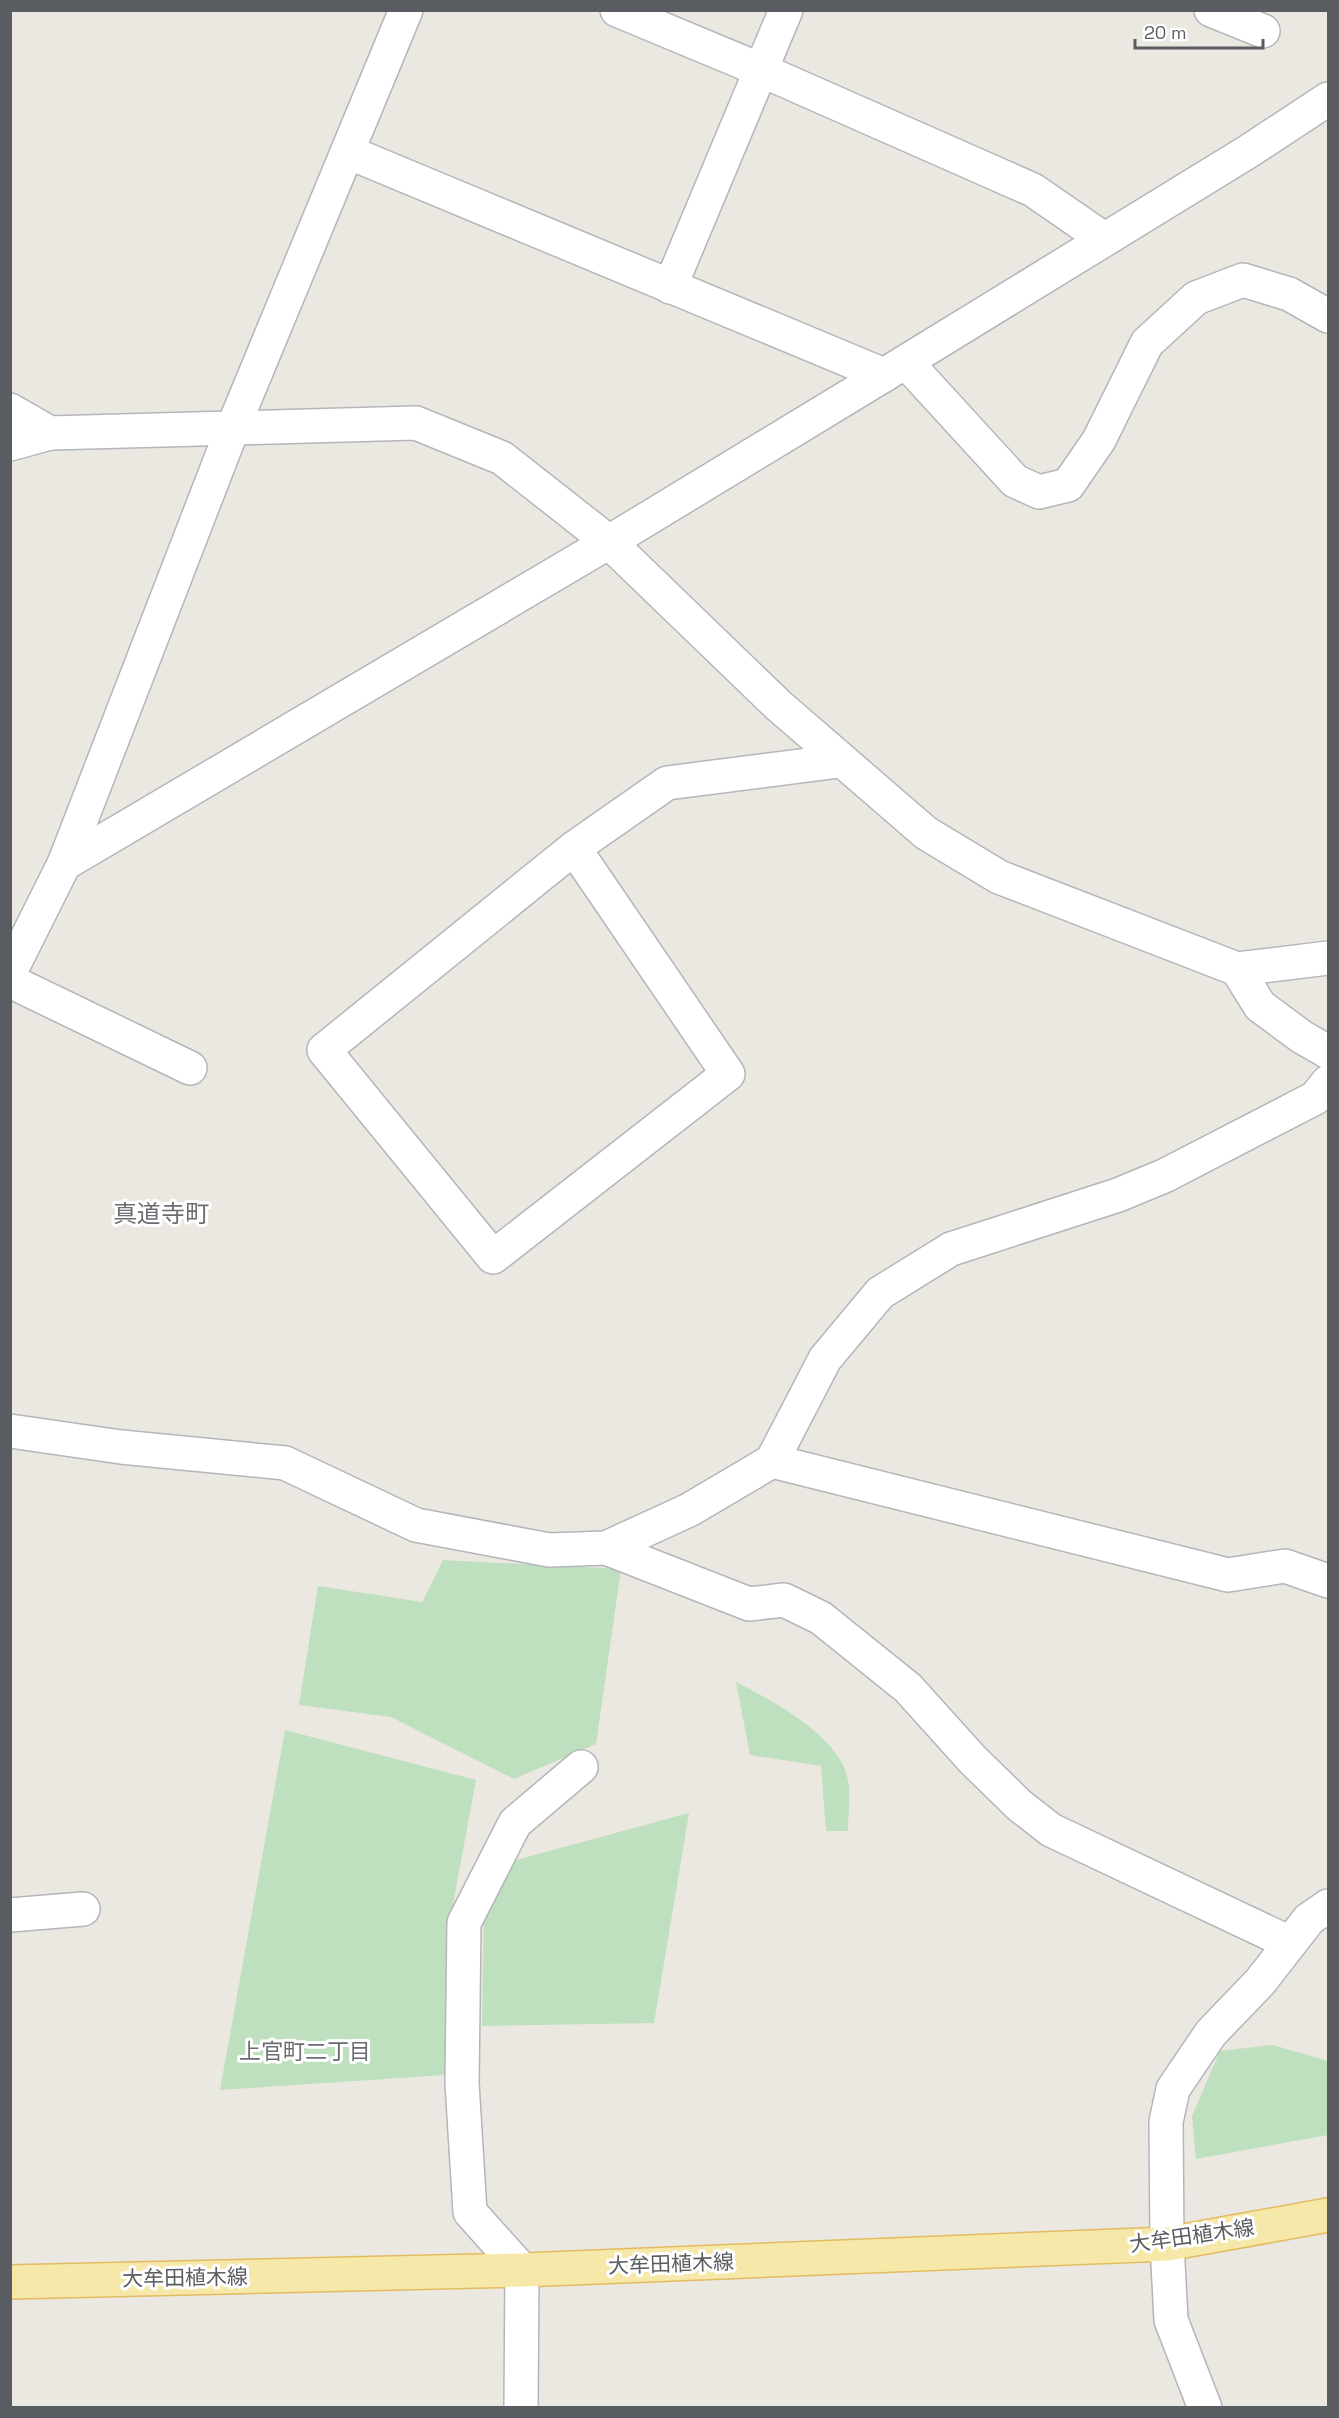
<svg xmlns="http://www.w3.org/2000/svg" width="1339" height="2418" font-family="'Space Grotesk','Noto Sans JP',sans-serif">
  <rect width="100%" height="100%" fill="#eae8e0"/>
  <g fill="#bfe0be">
    <polygon points="443,1560 621,1569 596,1744 514,1779 391,1717 299,1705 318,1586 422,1602"/>
    <path d="M736,1682C771,1700 841,1737 848,1780C851,1795 848,1815 848,1831H826L821,1766L750,1755Z"/>
    <polygon points="285,1730 476,1780 450,1920 445,2075 220,2090"/>
    <polygon points="689,1813 654,2023 482,2026 484,1905 516,1860"/>
    <polygon points="1273,2045 1328,2061 1328,2135 1196,2159 1192,2116 1220,2051"/>
  </g>
  <g fill="none" stroke-linecap="round" stroke-linejoin="round">
    <g stroke="#b3b6ba" stroke-width="36">
      <g id="minor">
        <polyline points="617,10 761,70 1033,190 1104,239"/>
        <polyline points="1211,10 1263,31"/>
        <polyline points="348,152 884,375"/>
        <polyline points="670,287 786,10"/>
        <polyline points="906,362 1015,481 1039,492 1068,485 1099,440 1147,343 1196,298 1243,280 1289,294 1328,316"/>
        <polyline points="10,410 50,433"/>
        <polyline points="10,444 50,433 416,423 502,458 609,542 778,705 926,833 999,877 1237,969 1328,958"/>
        <polyline points="574,848 728,1074 493,1257 324,1050 574,848 667,783 839,761"/>
        <polyline points="64,864 232,430 406,10"/>
        <polyline points="1237,969 1260,1006 1302,1037 1328,1052"/>
        <polyline points="10,981 190,1068"/>
        <polyline points="10,1431 121,1447 285,1463 416,1525 549,1550 606,1548 689,1510 772,1461 825,1359 880,1293 951,1249 1118,1195 1164,1176 1315,1098 1328,1082"/>
        <polyline points="772,1461 1228,1575 1285,1566 1328,1581"/>
        <polyline points="606,1548 749,1604 784,1600 821,1618 908,1688 972,1759 1019,1805 1051,1830 1290,1943"/>
        <polyline points="10,1915 83,1909"/>
        <polyline points="1167,2244 1166,2122 1173,2089 1211,2033 1260,1982 1309,1919 1328,1906"/>
        <polyline points="521,2408 522,2270 470,2212 462,2083 464,1923 515,1823 581,1767"/>
      </g>
    </g>
    <g stroke="#b3b6ba" stroke-width="36">
      <polyline id="tertiary" points="10,972 64,864 609,542 884,375 1249,151 1328,99"/>
    </g>
    <g stroke="#b2b5ba" stroke-width="36">
      <polyline id="secondary" points="1167,2244 1171,2320 1205,2408"/>
    </g>
    <g stroke="#e3bb61" stroke-width="36">
      <polyline id="primary" points="10,2282 522,2270 1167,2244 1328,2215"/>
    </g>
    <use href="#minor" stroke="#fff" stroke-width="33"/>
    <use href="#tertiary" stroke="#fff" stroke-width="33"/>
    <use href="#secondary" stroke="#fff" stroke-width="33"/>
    <use href="#primary" stroke="#f6e8a9" stroke-width="33"/>
  </g>
  <g text-anchor="middle" stroke-width="6" stroke-linejoin="round" paint-order="stroke">
    <g font-size="21" fill="#595c60" stroke="#fff">
      <text transform="translate(1192 2236) rotate(-8)" y="7">大牟田植木線</text>
      <text transform="translate(671 2264) rotate(-2)" y="7">大牟田植木線</text>
      <text transform="translate(185 2278) rotate(-1)" y="7">大牟田植木線</text>
    </g>
    <g font-size="22" fill="#6a6e72" stroke="#fff">
      <text x="305" y="2059">上官町二丁目</text>
    </g>
    <g font-size="24" fill="#6a6e72" stroke="#fff">
      <text x="161" y="1222">真道寺町</text>
    </g>
  </g>
  <rect width="1339" height="2418" fill="none" stroke="#595c60" stroke-width="24"/>
  <path d="M1135 39v9h128v-9" fill="none" stroke="#595c60" stroke-width="3"/>
  <text x="1144" y="39" font-size="18" fill="#595c60" stroke="#ffffff" stroke-width="4.5" paint-order="stroke">20 m</text>
</svg>
